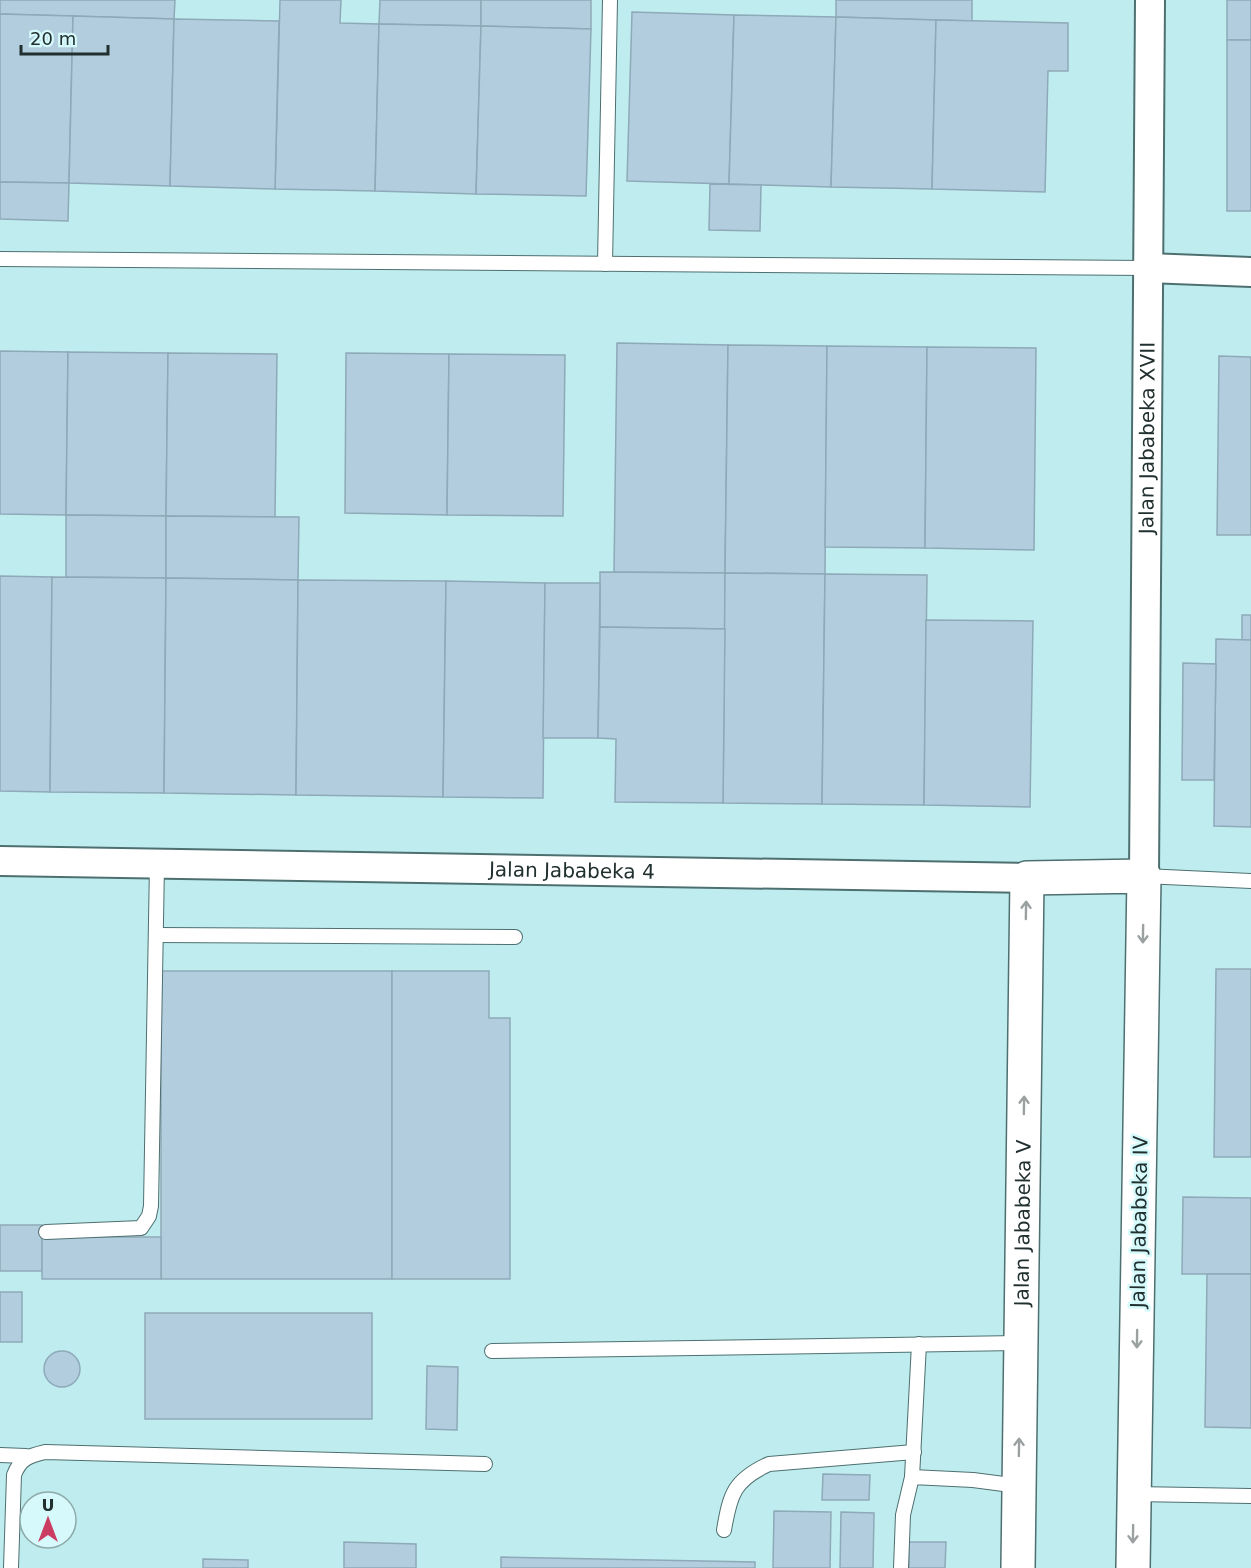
<svg xmlns="http://www.w3.org/2000/svg" width="1251" height="1568" font-family="'DejaVu Sans',sans-serif">
  <rect width="100%" height="100%" fill="#d6fafb"/>
  <path fill="#bfedef" fill-rule="evenodd" d="M0,0H1251V1568H0ZM30,1502H66V1538H30Z"/>
  <g fill="#b2cdde" stroke="#8ea9b8" stroke-width="1.5">
    <polygon points="0,0 175,0 174,19 0,14"/>
    <polygon points="280,0 341,0 340,23 379,24 375,191 275,189"/>
    <polygon points="380,0 481,0 481,26 379,24"/>
    <polygon points="481,0 591,0 591,29 481,26"/>
    <polygon points="836,0 972,0 972,21 836,17"/>
    <rect x="1227" y="0" width="24" height="40"/>
    <polygon points="632,12 734,15 729,184 627,181"/>
    <polygon points="0,14 73,16 69,183 0,182"/>
    <polygon points="734,15 836,17 831,187 729,184"/>
    <polygon points="73,16 174,19 170,186 69,183"/>
    <polygon points="836,17 936,20 932,189 831,187"/>
    <polygon points="174,19 279,21 275,189 170,186"/>
    <polygon points="936,20 1068,23 1068,71 1048,71 1045,192 932,189"/>
    <polygon points="379,24 481,26 476,194 375,191"/>
    <polygon points="481,26 591,29 586,196 476,194"/>
    <rect x="1227" y="40" width="24" height="171"/>
    <polygon points="0,182 69,183 68,221 0,219"/>
    <polygon points="710,184 761,185 760,231 709,230"/>
    <polygon points="617,343 728,345 725,573 614,572"/>
    <polygon points="728,345 827,346 825,574 725,573"/>
    <polygon points="827,346 927,347 925,548 825,547"/>
    <polygon points="927,347 1036,348 1034,550 925,548"/>
    <polygon points="0,351 68,352 66,515 0,514"/>
    <polygon points="68,352 168,353 166,516 66,515"/>
    <polygon points="168,353 277,354 275,517 166,516"/>
    <polygon points="346,353 449,354 447,515 345,513"/>
    <polygon points="449,354 565,355 563,516 447,515"/>
    <polygon points="1219,356 1251,357 1251,535 1217,535"/>
    <polygon points="66,515 166,516 166,578 66,577"/>
    <polygon points="166,516 299,517 298,580 166,578"/>
    <polygon points="600,572 725,573 725,629 600,627"/>
    <polygon points="725,573 825,574 822,804 723,803"/>
    <polygon points="825,574 927,575 924,805 822,804"/>
    <polygon points="0,576 52,577 50,792 0,791"/>
    <polygon points="52,577 166,578 164,793 50,792"/>
    <polygon points="166,578 298,580 296,795 164,793"/>
    <polygon points="298,580 446,581 443,797 296,795"/>
    <polygon points="446,581 545,583 543,798 443,797"/>
    <polygon points="545,583 600,583 598,738 543,738"/>
    <rect x="1242" y="615" width="9" height="25"/>
    <polygon points="926,620 1033,621 1030,807 924,805"/>
    <polygon points="600,627 725,629 723,803 615,802 616,739 598,738"/>
    <polygon points="1216,639 1251,640 1251,827 1214,826"/>
    <polygon points="1183,663 1216,664 1214,780 1182,780"/>
    <polygon points="1216,969 1251,969 1251,1157 1214,1157"/>
    <rect x="161" y="971" width="231" height="308"/>
    <polygon points="392,971 489,971 489,1018 510,1018 510,1279 392,1279"/>
    <polygon points="1183,1197 1251,1198 1251,1274 1182,1274"/>
    <rect x="0" y="1225" width="42" height="46"/>
    <rect x="42" y="1237" width="119" height="42"/>
    <polygon points="1207,1274 1251,1274 1251,1428 1205,1427"/>
    <rect x="0" y="1292" width="22" height="50"/>
    <rect x="145" y="1313" width="227" height="106"/>
    <circle cx="62" cy="1369" r="18"/>
    <polygon points="427,1366 458,1367 457,1430 426,1429"/>
    <polygon points="823,1474 870,1475 869,1500 822,1500"/>
    <polygon points="774,1511 831,1512 830,1568 773,1568"/>
    <polygon points="841,1512 874,1513 873,1568 840,1568"/>
    <polygon points="344,1542 416,1544 416,1568 344,1568"/>
    <polygon points="909,1542 946,1542 945,1568 909,1568"/>
    <polygon points="501,1557 755,1562 755,1568 501,1568"/>
    <polygon points="203,1559 248,1560 248,1568 203,1568"/>
  </g>
  <g fill="none" stroke-linecap="round" stroke-linejoin="round">
    <g stroke="#4e6f70" stroke-width="16">
      <g id="service">
        <polyline points="0,259 1148,268"/>
        <polyline points="605,264 610,0"/>
        <polyline points="1144,876 1251,881"/>
        <polyline points="156,935 515,937"/>
        <polyline points="46,1232 141,1228 149,1216 151,1206 157,864"/>
        <polyline points="492,1351 1020,1343"/>
        <polyline points="0,1455 26,1456"/>
        <polyline points="912,1477 919,1344"/>
        <polyline points="1134,1494 1251,1496"/>
        <path d="M724,1530C730,1494 734,1480 769,1464L914,1452"/>
        <path d="M11,1568L14,1475C20,1459 28,1456 45,1452L485,1464"/>
        <polyline points="901,1568 903,1515 912,1477 973,1480 1019,1486"/>
      </g>
    </g>
    <g stroke="#4e6f70" stroke-width="32">
      <g id="minor">
        <polyline points="1148,268 1251,272"/>
        <path id="s1" d="M0,861L1027,878"/>
        <path id="s2" d="M1144,876L1150,0"/>
      </g>
    </g>
    <g stroke="#4e6f70" stroke-width="36">
      <g id="tertiary">
        <path id="s3" d="M1018,1568L1027,878L1144,876L1133,1568"/>
      </g>
    </g>
    <use href="#service" stroke="#fff" stroke-width="14"/>
    <use href="#minor" stroke="#fff" stroke-width="28"/>
    <use href="#tertiary" stroke="#fff" stroke-width="33"/>
  </g>
  <defs><path id="oneway-shaft" d="M-6 0H5M1.5-3L5.5 0L1.5 3" fill="none" stroke-width="1.6" stroke-linecap="round" stroke-linejoin="round" transform="scale(1.5)"/></defs>
  <g stroke="#9ba1a1">
    <use href="#oneway-shaft" transform="translate(1026 910) rotate(-89)"/>
    <use href="#oneway-shaft" transform="translate(1143 934) rotate(91)"/>
    <use href="#oneway-shaft" transform="translate(1024 1105) rotate(-89)"/>
    <use href="#oneway-shaft" transform="translate(1137 1339) rotate(91)"/>
    <use href="#oneway-shaft" transform="translate(1019 1447) rotate(-89)"/>
    <use href="#oneway-shaft" transform="translate(1133 1534) rotate(91)"/>
  </g>
  <g text-anchor="middle" stroke-width="5" stroke-linejoin="round" paint-order="stroke">
    <g font-size="20" fill="#212f2f" stroke="#d6fafb">
      <text dy="7" stroke="none"><textPath href="#s2" startOffset="438">Jalan Jababeka XVII</textPath></text>
      <text dy="7" stroke="none"><textPath href="#s1" startOffset="572">Jalan Jababeka 4</textPath></text>
      <text transform="translate(1139 1222) rotate(-89)" y="7">Jalan Jababeka IV</text>
      <text dy="7" stroke="none"><textPath href="#s3" startOffset="345">Jalan Jababeka V</textPath></text>
    </g>
  </g>
  <g transform="translate(48 1520)"><circle r="28" fill="#d6fafb" stroke="#8ea9a9" stroke-width="1.5"/>
  <path d="M0-4.5L10 22L0 15L-10 22Z" fill="#cb3c62"/>
  <text y="-9" font-size="16" font-weight="bold" text-anchor="middle" fill="#212f2f">U</text>
  </g>
  <path d="M21 45v9h87v-9" fill="none" stroke="#212f2f" stroke-width="3"/>
  <text x="30" y="45" font-size="18" fill="#212f2f" stroke="#d6fafb" stroke-width="4.5" paint-order="stroke">20 m</text>
</svg>
